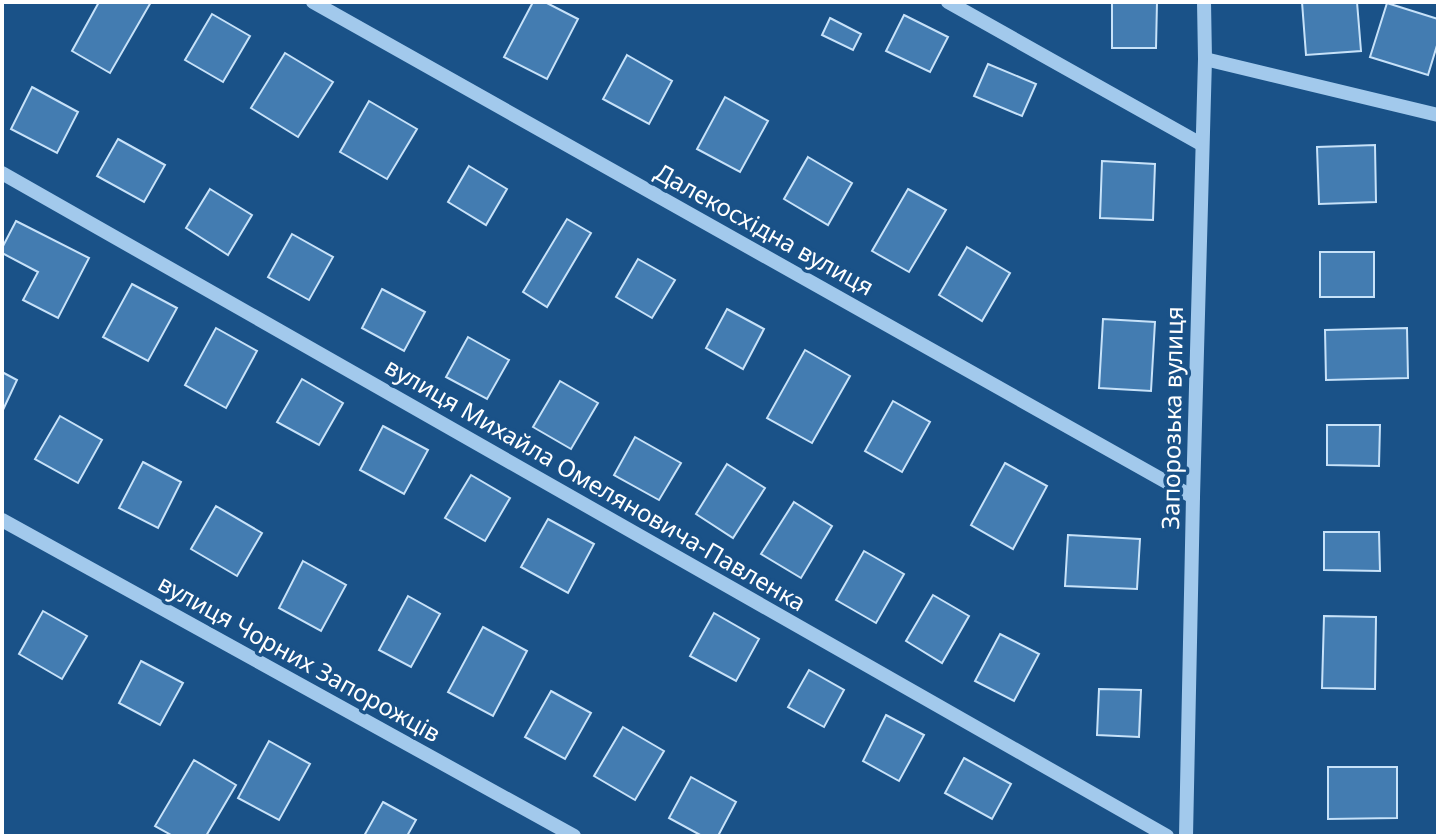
<svg xmlns="http://www.w3.org/2000/svg" width="1440" height="838" font-family="'Noto Sans',sans-serif">
  <rect width="100%" height="100%" fill="#1a5288"/>
  <g fill="#437cb1" stroke="#c7e2f9" stroke-width="2">
    <polygon points="99,2 151,2 110,73 72,51"/>
    <polygon points="533,2 545,2 578,19 547,79 504,57"/>
    <polygon points="1112,2 1157,2 1156,48 1112,48"/>
    <polygon points="1302,2 1357,2 1361,51 1306,55"/>
    <polygon points="1387,3 1438,19 1438,42 1428,75 1370,57"/>
    <polygon points="212,14 250,36 223,82 185,60"/>
    <polygon points="904,15 948,37 930,72 886,51"/>
    <polygon points="830,18 861,34 853,50 822,35"/>
    <polygon points="285,53 333,82 298,137 251,108"/>
    <polygon points="627,55 672,81 649,124 603,99"/>
    <polygon points="988,64 1036,84 1022,116 974,96"/>
    <polygon points="32,87 78,112 57,153 11,129"/>
    <polygon points="725,97 768,121 740,172 697,149"/>
    <polygon points="369,101 417,129 387,179 340,152"/>
    <polygon points="118,139 165,165 144,202 97,176"/>
    <polygon points="1375,145 1376,202 1319,204 1317,147"/>
    <polygon points="808,157 852,183 828,225 784,199"/>
    <polygon points="1102,161 1155,164 1153,220 1100,218"/>
    <polygon points="469,166 507,189 486,225 448,202"/>
    <polygon points="210,189 252,215 228,255 186,228"/>
    <polygon points="908,189 946,210 909,272 872,251"/>
    <polygon points="567,219 591,233 547,307 523,292"/>
    <polygon points="16,221 89,258 58,318 23,300 38,272 2,253 2,248"/>
    <polygon points="292,234 333,257 309,300 268,277"/>
    <polygon points="967,247 1010,273 982,321 939,295"/>
    <rect x="1320" y="252" width="54" height="45"/>
    <polygon points="638,259 675,280 652,318 616,297"/>
    <polygon points="132,284 177,308 148,361 103,337"/>
    <polygon points="382,289 425,312 404,351 362,328"/>
    <polygon points="727,309 764,329 743,369 706,348"/>
    <polygon points="1103,319 1155,322 1151,391 1099,388"/>
    <polygon points="216,328 257,351 226,408 185,385"/>
    <polygon points="1407,328 1408,378 1326,380 1325,330"/>
    <polygon points="468,337 509,360 487,399 446,377"/>
    <polygon points="805,350 850,376 812,443 767,418"/>
    <polygon points="2,372 17,380 2,412"/>
    <polygon points="302,379 343,403 319,445 277,422"/>
    <polygon points="560,381 598,403 571,449 533,427"/>
    <polygon points="893,401 930,422 902,472 865,451"/>
    <polygon points="60,416 102,440 78,483 35,459"/>
    <polygon points="1327,425 1380,425 1379,466 1327,465"/>
    <polygon points="383,426 428,450 404,494 360,470"/>
    <polygon points="635,437 681,463 659,500 614,475"/>
    <polygon points="143,462 181,482 158,528 119,508"/>
    <polygon points="1005,463 1047,486 1013,549 971,525"/>
    <polygon points="727,464 765,488 733,538 696,514"/>
    <polygon points="471,475 510,498 485,541 445,518"/>
    <polygon points="794,502 832,526 801,578 761,554"/>
    <polygon points="216,506 262,533 237,576 191,549"/>
    <polygon points="548,519 594,544 568,593 521,567"/>
    <polygon points="1324,532 1379,532 1380,571 1324,570"/>
    <polygon points="1068,535 1140,539 1137,589 1065,586"/>
    <polygon points="864,551 904,574 876,623 836,600"/>
    <polygon points="303,561 346,585 321,631 279,608"/>
    <polygon points="933,595 969,616 942,663 906,641"/>
    <polygon points="408,596 440,614 411,667 379,650"/>
    <polygon points="43,611 87,636 62,679 19,654"/>
    <polygon points="714,613 759,639 736,681 690,656"/>
    <polygon points="1324,616 1376,617 1375,689 1322,688"/>
    <polygon points="483,627 527,651 493,716 448,692"/>
    <polygon points="1000,634 1039,654 1014,701 975,681"/>
    <polygon points="141,661 183,683 160,725 119,703"/>
    <polygon points="809,670 844,690 824,727 788,707"/>
    <polygon points="1099,689 1141,690 1139,737 1097,735"/>
    <polygon points="551,691 591,713 565,759 525,737"/>
    <polygon points="886,715 924,735 899,781 863,761"/>
    <polygon points="623,727 664,751 635,800 594,776"/>
    <polygon points="269,741 310,764 279,820 238,798"/>
    <polygon points="964,758 1011,784 992,819 945,793"/>
    <polygon points="194,760 236,785 206,836 173,836 155,826"/>
    <polygon points="1328,767 1397,767 1397,818 1328,819"/>
    <polygon points="691,777 736,802 718,836 702,836 669,818"/>
    <polygon points="383,802 416,820 407,836 364,836"/>
  </g>
  <g fill="none" stroke-linecap="round" stroke-linejoin="round">
    <g stroke="#a2c9ec" stroke-width="14">
      <polyline points="313,2 1193,497"/>
      <polyline points="948,2 1201,144"/>
      <polyline points="1205,59 1438,115"/>
      <polyline points="2,173 1167,836"/>
      <polyline points="2,520 574,836"/>
      <polyline points="1186,836 1193,497 1205,59 1204,2"/>
    </g>
  </g>
  <g text-anchor="middle" stroke-width="7" stroke-linejoin="round" paint-order="stroke">
    <g font-size="24" fill="#fff" stroke="#1a5288">
      <text transform="translate(764 230) rotate(29)" y="8">Далекосхідна вулиця</text>
      <text transform="translate(1173 418) rotate(-89)" y="8">Запорозька вулиця</text>
      <text transform="translate(595 485) rotate(30)" y="8">вулиця Михайла Омеляновича-Павленка</text>
      <text transform="translate(299 659) rotate(29)" y="8">вулиця Чорних Запорожців</text>
    </g>
  </g>
  <rect width="1440" height="838" fill="none" stroke="#ffffff" stroke-width="8"/>
</svg>
